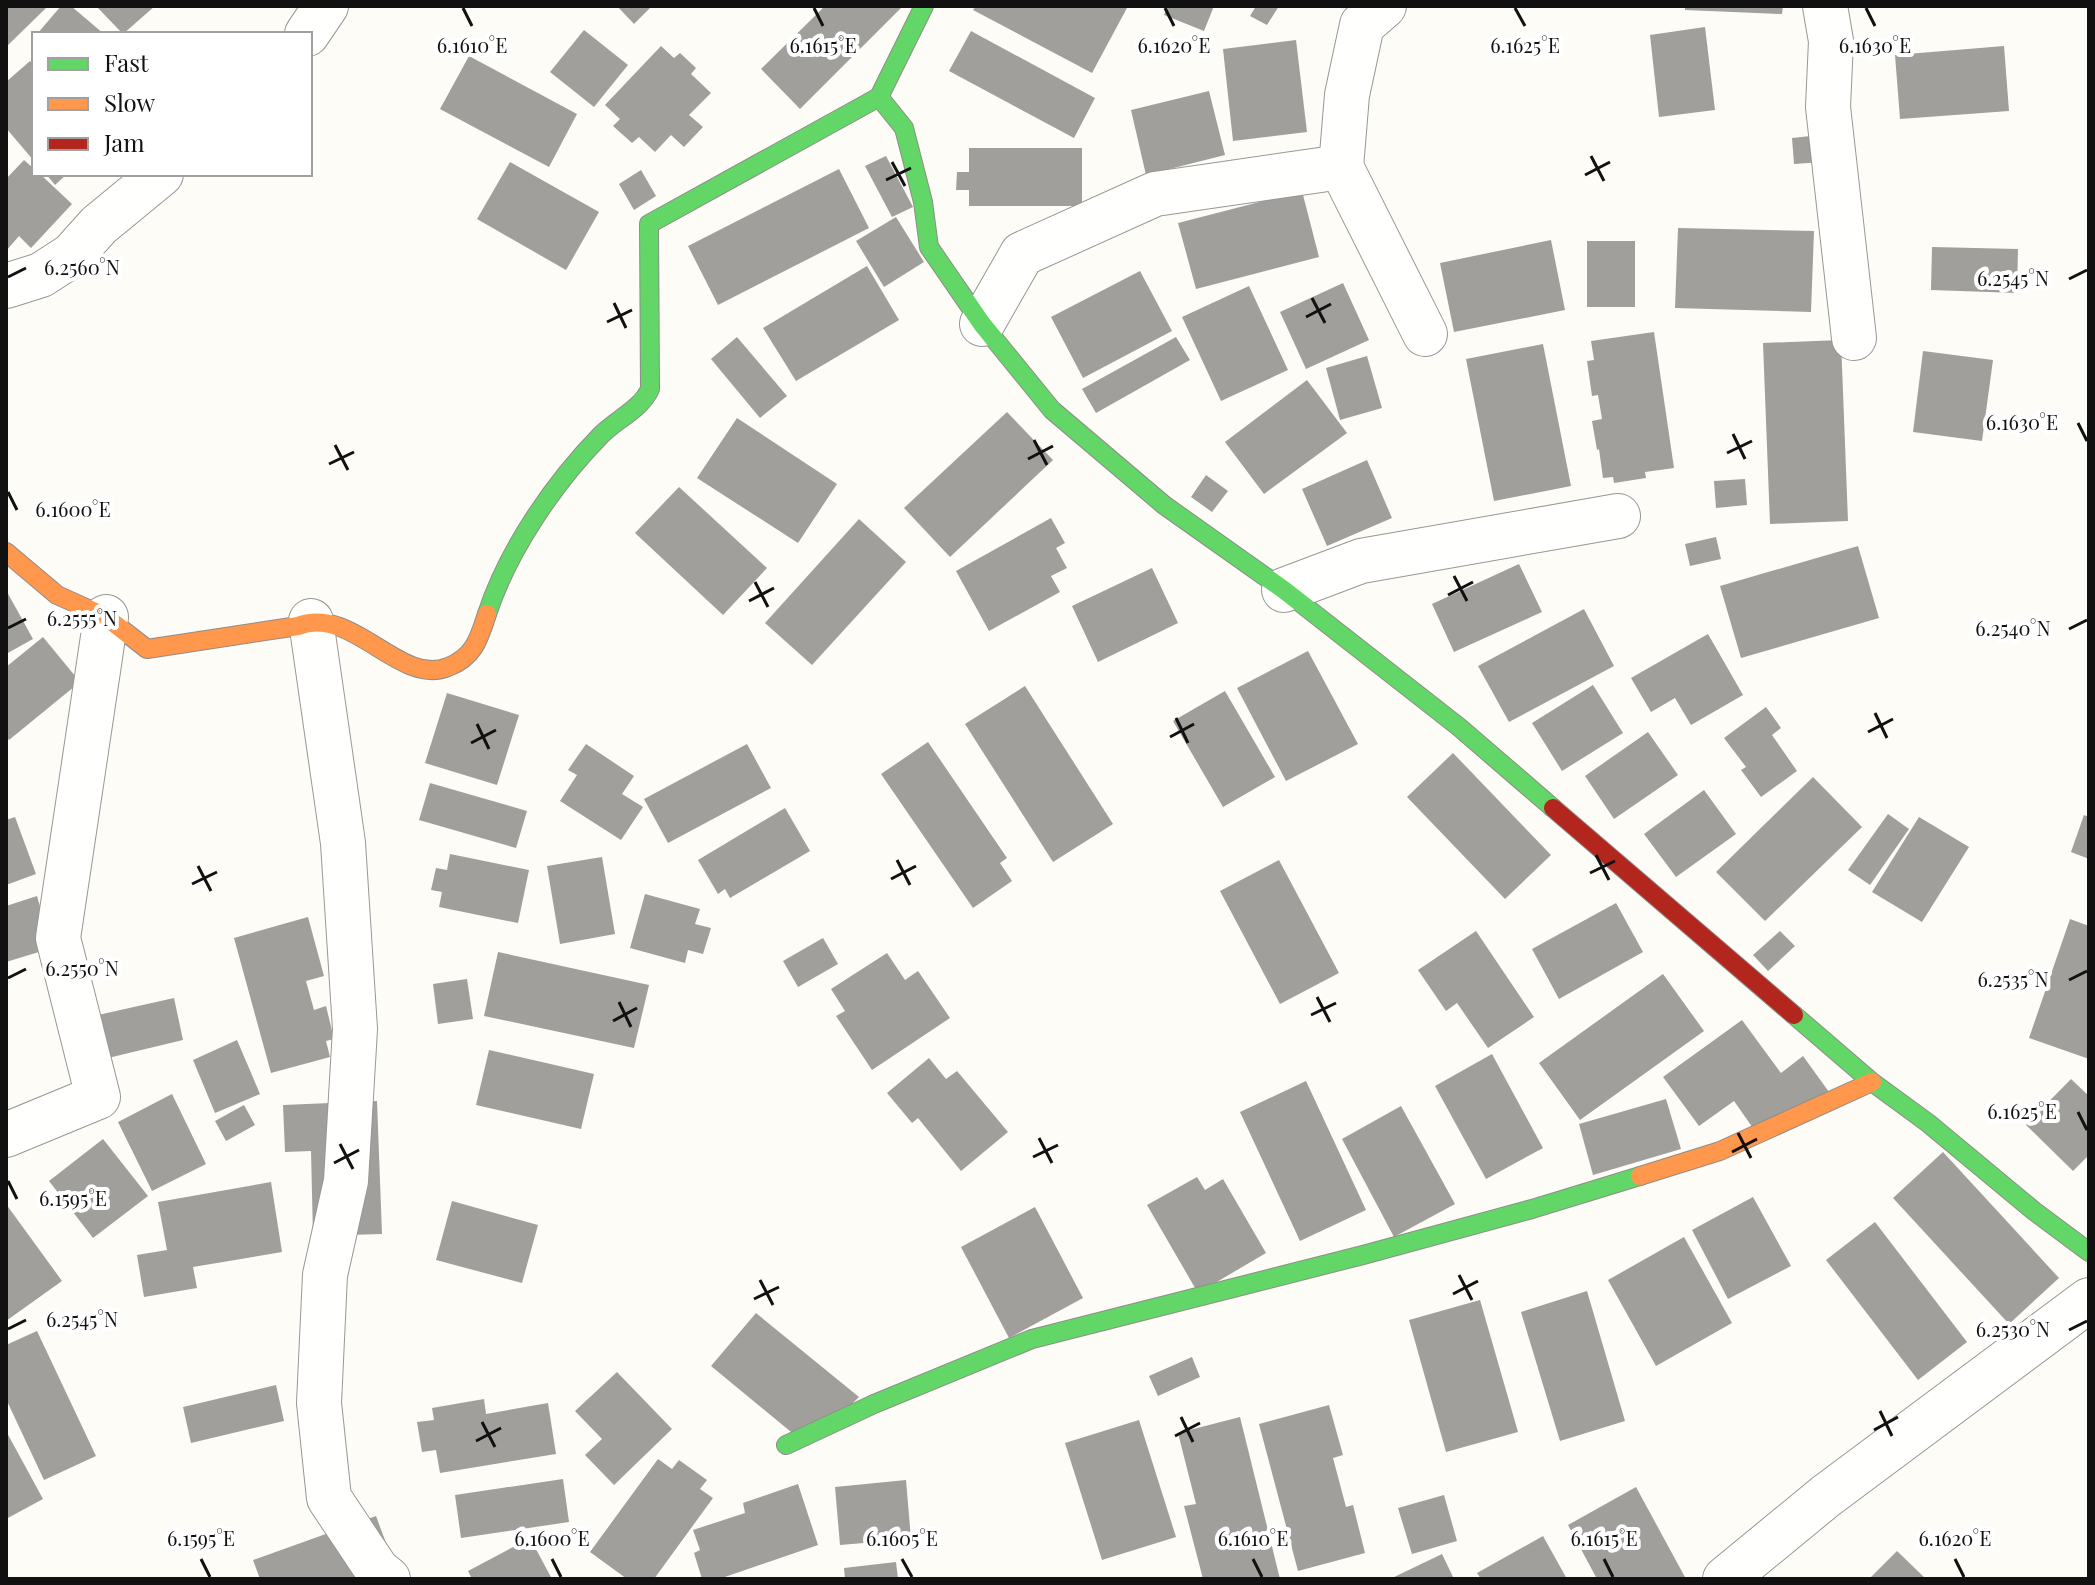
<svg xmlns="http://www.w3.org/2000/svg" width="2095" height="1585" font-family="'Playfair Display',serif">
  <rect width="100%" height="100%" fill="#fdfcf7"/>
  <g fill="#a19f9c">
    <polygon points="6,6 43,6 46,8 6,47"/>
    <polygon points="61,6 71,6 104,34 37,34"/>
    <polygon points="96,6 155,6 123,34"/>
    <polygon points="617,6 652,6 634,24"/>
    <polygon points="825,6 902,7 800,109 761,69"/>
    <polygon points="976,6 1123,6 1127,8 1092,73 973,10"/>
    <polygon points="1168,6 1214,6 1204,31 1164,15"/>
    <polygon points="1256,6 1279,6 1267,25 1250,16"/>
    <polygon points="1685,6 1783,6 1782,14 1685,10"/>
    <polygon points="1705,27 1715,110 1659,117 1650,35"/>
    <polygon points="584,30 628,65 594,107 550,72"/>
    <polygon points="971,31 1095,98 1074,138 949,71"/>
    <polygon points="1296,40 1307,132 1233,141 1223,49"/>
    <polygon points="661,46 674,58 680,53 696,68 691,74 711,93 689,115 703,127 684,147 671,135 655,152 639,137 632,143 613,126 620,119 605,105"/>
    <polygon points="2004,46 2009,111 1900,119 1895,55"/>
    <polygon points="469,56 577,114 549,167 440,109"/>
    <polygon points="30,61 34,66 34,161 6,128 6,82"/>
    <polygon points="1209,91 1225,155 1146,175 1131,110"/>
    <polygon points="1820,135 1823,162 1794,164 1792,138"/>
    <polygon points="969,148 1082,148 1082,206 969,206 969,190 956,190 957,172 969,172"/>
    <polygon points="886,156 913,207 892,217 865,166"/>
    <polygon points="24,160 34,169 34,174 40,174 72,204 31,248 19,236 6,251 6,179"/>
    <polygon points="510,162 599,212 566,270 477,219"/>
    <polygon points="839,169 869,228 718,305 688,246"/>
    <polygon points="641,170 656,196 634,210 619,184"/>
    <polygon points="46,174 67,174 55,185"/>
    <polygon points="1302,191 1319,257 1196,289 1178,223"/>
    <polygon points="896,217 924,262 884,287 856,241"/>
    <polygon points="1678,228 1814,231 1811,312 1675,308"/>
    <polygon points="1551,240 1565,310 1454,332 1440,263"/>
    <rect x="1587" y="241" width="48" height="66"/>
    <polygon points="1932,247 2018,249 2017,293 1931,290"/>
    <polygon points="867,266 899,320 796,381 763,328"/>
    <polygon points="1140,271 1172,331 1083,378 1051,317"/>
    <polygon points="1343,283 1369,340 1306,369 1280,312"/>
    <polygon points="1249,286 1288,370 1221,401 1182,317"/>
    <polygon points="1654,332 1674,468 1645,472 1646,478 1614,483 1613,477 1603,478 1599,449 1597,450 1592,421 1602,419 1598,395 1592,396 1587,361 1594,360 1591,341"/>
    <polygon points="737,337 787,396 760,418 711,359"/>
    <polygon points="1176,337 1190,360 1096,413 1082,389"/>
    <polygon points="1841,340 1848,521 1770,524 1763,343"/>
    <polygon points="1543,344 1571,486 1494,501 1466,359"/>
    <polygon points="1923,351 1993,360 1982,441 1913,432"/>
    <polygon points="1367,356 1382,408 1340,420 1326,368"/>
    <polygon points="1307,380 1347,433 1264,494 1225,442"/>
    <polygon points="1007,412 1053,460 950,557 904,508"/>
    <polygon points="737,418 837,484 798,543 697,478"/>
    <polygon points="1367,460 1392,518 1327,546 1302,489"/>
    <polygon points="1206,475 1228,491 1212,512 1191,497"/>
    <polygon points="1745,479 1747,505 1716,508 1714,481"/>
    <polygon points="679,487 767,568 723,615 635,533"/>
    <polygon points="1051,518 1065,543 1056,548 1067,568 1051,576 1060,592 989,631 956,571"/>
    <polygon points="859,519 906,562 812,665 765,623"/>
    <polygon points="1716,537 1721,559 1690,566 1685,544"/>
    <polygon points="1858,546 1879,618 1741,658 1720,586"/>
    <polygon points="1519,564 1542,612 1454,652 1432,604"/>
    <polygon points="1152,568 1178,623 1098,662 1072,606"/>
    <polygon points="6,590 33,639 6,654"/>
    <polygon points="1584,609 1614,666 1509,722 1478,666"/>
    <polygon points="1708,634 1743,695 1691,725 1675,698 1651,712 1631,678"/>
    <polygon points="43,637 80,682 9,740 6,736 6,667"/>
    <polygon points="1308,651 1358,744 1286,781 1237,688"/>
    <polygon points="1593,685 1623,733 1562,771 1532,723"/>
    <polygon points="1025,686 1113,824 1053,862 965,724"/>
    <polygon points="1225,691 1275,777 1223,807 1173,721"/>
    <polygon points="447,693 519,715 497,785 425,763"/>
    <polygon points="1766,707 1781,728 1772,735 1797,771 1761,797 1741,770 1746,767 1724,738"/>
    <polygon points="1648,732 1678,775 1614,819 1585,776"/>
    <polygon points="928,742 1007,858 1000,863 1012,881 973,908 881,774"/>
    <polygon points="586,744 634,776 622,794 643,807 621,840 560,801 577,775 568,770"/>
    <polygon points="747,744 771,788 668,843 644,799"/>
    <polygon points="1453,753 1551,855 1505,899 1407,797"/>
    <polygon points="1813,777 1862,827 1765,921 1716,872"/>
    <polygon points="430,783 527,811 516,848 419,820"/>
    <polygon points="1704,790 1736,834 1676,877 1644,834"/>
    <polygon points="785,808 810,851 730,898 725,889 718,894 698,860"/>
    <polygon points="1888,814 1909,829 1870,885 1848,870"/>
    <polygon points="2084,815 2089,817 2089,859 2071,852"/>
    <polygon points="15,817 36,874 6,885 6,820"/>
    <polygon points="1919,817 1969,847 1922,922 1872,892"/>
    <polygon points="450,854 529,870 518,923 439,907 442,892 431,890 436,868 447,870"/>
    <polygon points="602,857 615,934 560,944 547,866"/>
    <polygon points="1279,860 1339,973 1280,1004 1220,891"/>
    <polygon points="645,894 700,909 695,924 711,928 703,954 688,950 685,963 630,948"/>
    <polygon points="37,896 52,948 6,962 6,906"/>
    <polygon points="1616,903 1643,952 1559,999 1532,949"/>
    <polygon points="308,917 324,976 306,981 314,1010 326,1006 334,1039 326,1041 330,1057 271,1073 234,938"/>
    <polygon points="2070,919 2089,926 2089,1059 2029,1038"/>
    <polygon points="1476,931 1534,1017 1488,1048 1457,1003 1446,1011 1418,970"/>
    <polygon points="1780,931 1795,946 1768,971 1753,955"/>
    <polygon points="823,938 838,964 798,987 783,961"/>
    <polygon points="498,952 649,985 634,1048 484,1016"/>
    <polygon points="887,953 905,980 918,971 950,1018 872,1070 836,1016 845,1011 831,989"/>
    <polygon points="1663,974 1704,1031 1580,1120 1539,1063"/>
    <polygon points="467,979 473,1019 438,1024 433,984"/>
    <polygon points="174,998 183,1040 108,1058 98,1015"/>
    <polygon points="1742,1020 1781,1073 1803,1056 1829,1092 1762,1141 1734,1101 1699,1126 1663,1077"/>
    <polygon points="237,1040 260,1094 215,1113 193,1060"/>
    <polygon points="489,1050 594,1074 581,1129 476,1105"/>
    <polygon points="1492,1054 1543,1148 1486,1179 1435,1086"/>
    <polygon points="929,1058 946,1079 957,1071 1008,1132 961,1171 918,1118 912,1123 887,1093"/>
    <polygon points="2071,1079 2089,1096 2089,1155 2073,1171 2026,1125"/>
    <polygon points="1306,1081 1366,1210 1300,1241 1240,1112"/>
    <polygon points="172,1094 206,1164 152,1191 118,1122"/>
    <polygon points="1666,1099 1681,1149 1593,1175 1579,1124"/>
    <polygon points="377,1101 382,1234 313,1236 311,1151 285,1152 283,1105"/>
    <polygon points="244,1105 255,1125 226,1141 215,1121"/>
    <polygon points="1401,1106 1455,1204 1394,1237 1342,1139"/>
    <polygon points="103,1139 148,1196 93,1238 49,1181"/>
    <polygon points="1943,1152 2059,1278 2009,1324 1893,1198"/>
    <polygon points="1197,1177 1205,1190 1223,1179 1266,1253 1198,1293 1147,1205"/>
    <polygon points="271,1182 282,1252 193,1267 197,1288 144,1297 137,1255 167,1250 158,1202"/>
    <polygon points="1753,1197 1791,1266 1728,1299 1692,1230"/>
    <polygon points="452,1201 538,1225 522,1283 436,1260"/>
    <polygon points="6,1204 62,1281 6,1321"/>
    <polygon points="1035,1207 1083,1298 1009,1338 961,1247"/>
    <polygon points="1875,1222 1967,1342 1918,1380 1826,1260"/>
    <polygon points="1684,1237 1732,1323 1656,1366 1608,1280"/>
    <polygon points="1587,1291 1625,1421 1560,1441 1521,1312"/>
    <polygon points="1480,1300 1518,1432 1446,1452 1409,1320"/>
    <polygon points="756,1313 859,1397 808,1446 711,1366"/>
    <polygon points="37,1331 96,1456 44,1480 6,1399 6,1345"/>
    <polygon points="1192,1357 1200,1377 1158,1396 1149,1376"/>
    <polygon points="617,1372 672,1429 614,1485 585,1455 602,1439 575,1411"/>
    <polygon points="276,1385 284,1421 191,1443 183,1407"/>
    <polygon points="484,1399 486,1414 548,1403 556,1454 440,1473 436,1450 422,1452 417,1422 434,1420 432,1408"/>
    <polygon points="1329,1405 1343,1455 1333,1458 1346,1507 1353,1505 1365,1553 1298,1571 1259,1424"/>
    <polygon points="1240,1417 1280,1579 1203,1579 1184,1506 1196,1504 1178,1433"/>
    <polygon points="1139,1420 1176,1537 1102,1560 1065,1443"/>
    <polygon points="6,1431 43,1499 6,1519"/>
    <polygon points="658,1459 672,1469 679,1460 707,1480 700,1489 713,1498 654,1579 627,1579 590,1552"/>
    <polygon points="563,1479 569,1522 461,1538 455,1495"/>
    <polygon points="906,1480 911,1539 840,1545 835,1487"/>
    <polygon points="798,1484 818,1545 719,1579 702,1579 694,1553 700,1550 693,1530 745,1513 743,1503"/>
    <polygon points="1636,1487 1686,1579 1597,1579 1568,1525"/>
    <polygon points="1444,1495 1457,1541 1412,1554 1398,1508"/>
    <polygon points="376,1516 399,1578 260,1579 253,1560"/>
    <polygon points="1543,1536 1567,1579 1481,1579 1477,1573"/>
    <polygon points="530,1538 552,1579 472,1579 468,1571"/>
    <polygon points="1897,1551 1926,1579 1869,1579"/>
    <polygon points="1442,1554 1454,1579 1390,1579"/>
    <polygon points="896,1562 898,1579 845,1579 844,1568"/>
  </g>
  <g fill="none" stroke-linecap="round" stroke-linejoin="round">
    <g stroke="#979795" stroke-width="46">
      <g id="street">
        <polyline points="1825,6 1831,41 1828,107 1854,338"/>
        <polyline points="307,34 326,6"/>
        <polyline points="1341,167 1425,334"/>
        <polyline points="6,286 41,275 72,255 99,225 161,174"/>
        <polyline points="982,324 1022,254 1155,194 1341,167 1347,95 1362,25 1384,6"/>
        <polyline points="1284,590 1361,561 1618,516"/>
        <polyline points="311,621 343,843 355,1029 346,1181 325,1275 319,1403 329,1498 377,1570 388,1579"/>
        <polyline points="6,1135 98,1097 58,938 106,617"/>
        <polyline points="1725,1579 1826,1496 2089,1300"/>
      </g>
    </g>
    <g stroke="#8e8d8b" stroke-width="20">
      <g id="fast">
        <polyline points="924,6 879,97 904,128 923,202 929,247 982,324 1052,410 1164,505 1284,590 1459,727 1553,808"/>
        <path d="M487,614C508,550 554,483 601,435C617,419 641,409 650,389L649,224L879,97"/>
        <polyline points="1794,1015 1872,1082 1928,1123 2034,1211 2089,1252"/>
        <polyline points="786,1445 874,1404 1032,1339 1363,1255 1532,1209 1640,1176"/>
      </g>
    </g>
    <g stroke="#8e8d8b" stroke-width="20">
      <g id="slow">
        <path d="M6,552L57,595L106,617L147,649L298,626C353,605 400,687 448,667C474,657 479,639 487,614"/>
        <polyline points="1640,1176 1720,1151 1872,1082"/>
      </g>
    </g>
    <g stroke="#8e8d8b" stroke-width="20">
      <polyline id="jam" points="1553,808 1794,1015"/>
    </g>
    <use href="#street" stroke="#fffffe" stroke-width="44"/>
    <use href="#fast" stroke="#63d668" stroke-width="18"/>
    <use href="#slow" stroke="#ff974d" stroke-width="18"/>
    <use href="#jam" stroke="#b3261e" stroke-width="18"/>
  </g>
  <path fill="none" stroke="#111" stroke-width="3" d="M463,8L472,26M814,8L823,26M1165,8L1174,26M1515,8L1525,26M1866,8L1875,26M1591,156L1604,181M892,162L905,186M1585,175L1610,162M886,180L911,168M8,277L26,268M2069,279L2087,270M1312,298L1325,323M614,303L626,328M1306,317L1331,304M607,322L632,310M2078,423L2087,441M1733,434L1745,459M1034,440L1047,465M335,445L348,470M1727,453L1752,441M1028,459L1053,446M329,464L354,452M8,492L17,510M1454,576L1467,601M755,582L768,607M1448,595L1473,582M749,601L774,588M8,628L26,619M2069,629L2087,620M1875,713L1887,738M1176,718L1188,743M477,724L489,749M1868,732L1893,719M1170,737L1194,724M471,743L496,730M1596,855L1609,880M897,860L910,885M198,866L211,891M1590,873L1615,861M891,879L916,866M192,884L217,872M8,978L26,969M2069,980L2087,971M1317,997L1330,1022M619,1002L631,1027M1311,1015L1336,1003M613,1021L637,1008M2078,1112L2087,1130M1738,1133L1751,1158M1039,1138L1052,1163M340,1144L353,1169M1732,1152L1757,1139M1033,1157L1058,1145M334,1163L359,1150M8,1181L17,1199M1459,1275L1472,1300M760,1280L773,1305M1453,1294L1478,1281M754,1299L779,1287M8,1329L26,1320M2069,1330L2087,1321M1880,1411L1892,1436M1181,1417L1193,1442M482,1422L495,1447M1874,1430L1898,1417M1175,1436L1200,1423M476,1441L501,1428M201,1559L210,1577M552,1559L561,1577M902,1559L912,1577M1253,1559L1262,1577M1604,1559L1613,1577M1955,1559L1964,1577"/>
  <g font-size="20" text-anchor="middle" fill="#111" stroke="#fff" stroke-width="8" stroke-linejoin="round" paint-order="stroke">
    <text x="472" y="53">6.1610°E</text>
    <text x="823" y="53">6.1615°E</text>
    <text x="1174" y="53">6.1620°E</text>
    <text x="1525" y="53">6.1625°E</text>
    <text x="1875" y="53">6.1630°E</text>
    <text x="82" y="275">6.2560°N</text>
    <text x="2013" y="286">6.2545°N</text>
    <text x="2022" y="430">6.1630°E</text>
    <text x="73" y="517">6.1600°E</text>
    <text x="82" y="626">6.2555°N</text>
    <text x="2013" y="636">6.2540°N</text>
    <text x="82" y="976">6.2550°N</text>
    <text x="2013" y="987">6.2535°N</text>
    <text x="2022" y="1119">6.1625°E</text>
    <text x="73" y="1206">6.1595°E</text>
    <text x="82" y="1327">6.2545°N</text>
    <text x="2013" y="1337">6.2530°N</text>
    <text x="201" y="1546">6.1595°E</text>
    <text x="552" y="1546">6.1600°E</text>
    <text x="902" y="1546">6.1605°E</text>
    <text x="1253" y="1546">6.1610°E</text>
    <text x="1604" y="1546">6.1615°E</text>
    <text x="1955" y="1546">6.1620°E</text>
  </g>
  <rect width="2095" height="1585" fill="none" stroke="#111111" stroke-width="16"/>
  <rect x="32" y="32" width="280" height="144" fill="#ffffff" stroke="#a0a0a0" stroke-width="2"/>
  <rect x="48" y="58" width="40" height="12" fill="#63d668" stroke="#a0a0a0" stroke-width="2"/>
  <text x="104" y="72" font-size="24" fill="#111111">Fast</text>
  <rect x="48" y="98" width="40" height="12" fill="#ff974d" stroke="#a0a0a0" stroke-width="2"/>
  <text x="104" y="112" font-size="24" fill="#111111">Slow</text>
  <rect x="48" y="138" width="40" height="12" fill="#b3261e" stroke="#a0a0a0" stroke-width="2"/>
  <text x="104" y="152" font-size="24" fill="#111111">Jam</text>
</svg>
